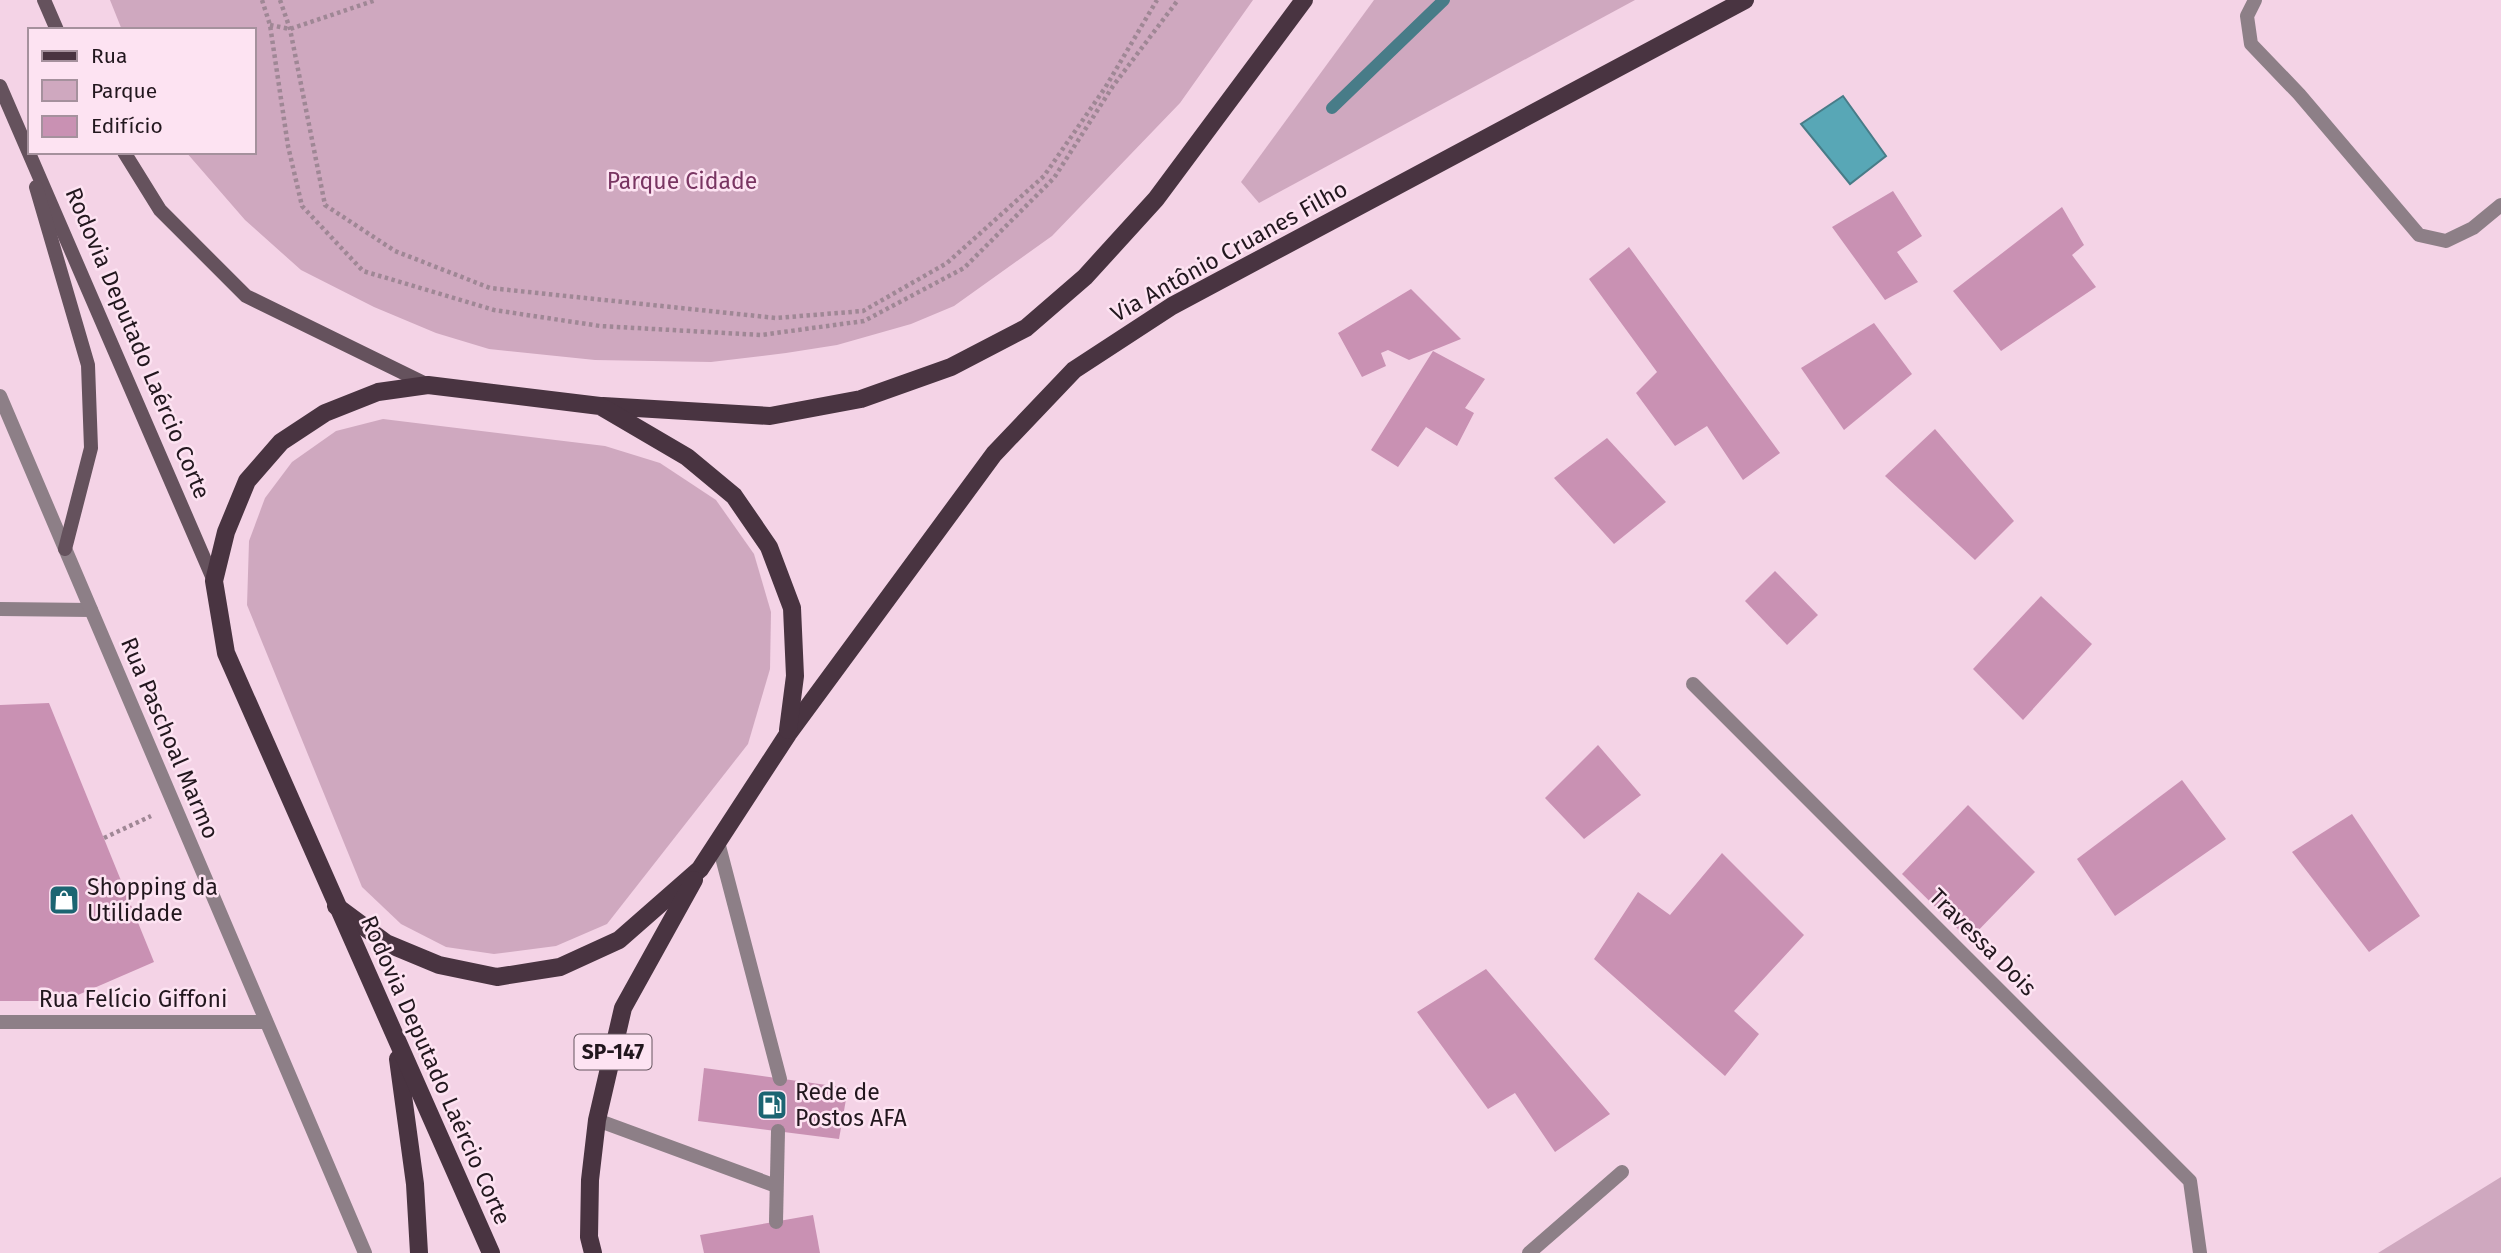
<svg xmlns="http://www.w3.org/2000/svg" width="2501" height="1253" font-family="'Fira Sans',sans-serif">
  <rect width="100%" height="100%" fill="#f4d3e6"/>
  <g fill="#cfa8bf">
    <polygon points="110,0 1253,0 1180,103 1052,236 954,306 911,324 837,345 786,353 711,362 595,360 489,349 436,333 374,307 301,270 245,220 186,152 254,152 254,30 122,30"/>
    <polygon points="1374,0 1635,0 1259,203 1241,182"/>
    <polygon points="383,419 605,446 660,463 716,500 754,554 771,612 770,669 748,744 607,924 556,946 494,954 446,947 401,924 362,887 247,605 249,541 265,498 292,462 336,431"/>
    <polygon points="2501,1177 2501,1253 2378,1253"/>
  </g>
  <polygon fill="#58a7b6" stroke="#487c88" stroke-width="2" points="1843,96 1886,156 1850,184 1801,124"/>
  <g fill="none" stroke-linecap="round" stroke-linejoin="round">
    <polyline stroke="#487c88" stroke-width="12" points="1332,108 1444,0"/>
  </g>
  <g fill="#c991b3">
    <polygon points="1893,191 1922,236 1897,252 1918,282 1885,300 1832,227"/>
    <polygon points="2062,207 2084,245 2072,255 2096,287 2001,351 1953,291"/>
    <polygon points="1629,247 1780,453 1743,480 1707,426 1675,446 1636,393 1657,372 1589,279"/>
    <polygon points="1411,289 1461,339 1409,360 1388,350 1381,353 1386,366 1362,377 1338,333"/>
    <polygon points="1874,323 1912,374 1844,430 1801,368"/>
    <polygon points="1433,351 1485,379 1465,408 1474,413 1457,446 1426,427 1398,467 1371,450"/>
    <polygon points="1935,429 2014,521 1975,560 1885,476"/>
    <polygon points="1607,438 1666,502 1614,544 1554,478"/>
    <polygon points="1775,571 1818,615 1787,645 1745,601"/>
    <polygon points="2041,596 2092,644 2023,720 1973,669"/>
    <polygon points="49,703 154,962 64,1001 0,1001 0,705"/>
    <polygon points="1598,745 1641,795 1584,839 1545,798"/>
    <polygon points="2182,780 2226,839 2115,916 2077,859"/>
    <polygon points="1968,805 2035,872 1969,940 1902,874"/>
    <polygon points="2352,814 2420,916 2369,952 2292,852"/>
    <polygon points="1722,853 1804,935 1734,1011 1759,1034 1725,1076 1594,959 1638,892 1670,915"/>
    <polygon points="1486,969 1610,1114 1555,1152 1515,1093 1488,1109 1417,1012"/>
    <polygon points="704,1068 848,1088 839,1139 698,1121"/>
    <polygon points="813,1215 820,1253 704,1253 700,1235"/>
  </g>
  <g fill="none" stroke-linecap="round" stroke-linejoin="round">
    <g stroke="#9f8795" stroke-width="4.5" stroke-dasharray="3.5 3.5" stroke-linecap="butt">
      <polyline points="262,0 270,25 288,146 302,206 363,271 494,310 600,326 761,335 864,321 964,268 1054,178 1113,86 1178,0"/>
      <polyline points="280,0 290,29 325,205 395,251 490,288 776,318 863,311 947,263 1044,176 1105,88 1157,0"/>
      <polyline points="270,25 290,29 376,0"/>
      <polyline points="104,838 151,816"/>
    </g>
    <g stroke="#8d7f87" stroke-width="14">
      <polyline points="2255,0 2247,16 2251,44 2299,94 2419,235 2446,241 2473,228 2501,205"/>
      <polyline points="718,842 780,1079"/>
      <polyline points="597,1120 776,1186"/>
      <polyline points="776,1222 778,1131"/>
    </g>
    <g stroke="#8d7f87" stroke-width="14">
      <polyline points="0,609 91,610"/>
      <polyline points="1693,684 2190,1181 2200,1253"/>
      <polyline points="1529,1253 1622,1172"/>
    </g>
    <g stroke="#8d7f87" stroke-width="14">
      <polyline points="0,396 365,1253"/>
      <polyline points="0,1022 266,1022"/>
    </g>
    <g stroke="#65525d" stroke-width="14">
      <polyline points="44,0 57,30"/>
      <polyline points="0,86 214,581"/>
      <polyline points="124,152 160,210 246,296 428,385"/>
      <polyline points="36,187 88,365 91,448 65,549"/>
    </g>
    <g stroke="#493441" stroke-width="18">
      <polyline points="603,406 770,416 861,399 951,367 1026,328 1085,277 1156,199 1304,0"/>
      <polyline points="336,906 386,943 439,965 497,977 560,967 619,940 700,869 788,734 994,454 1074,370 1172,306 1745,0"/>
      <polyline points="398,1059 415,1184 419,1253"/>
      <polyline points="491,1253 226,653 214,581 226,532 247,481 281,442 325,413 378,392 428,385 600,406 687,457 734,496 769,547 792,608 795,676 788,730"/>
      <polyline points="593,1253 589,1237 590,1180 597,1120 623,1008 694,880"/>
    </g>
  </g>
  <defs>
    <g id="shop-square" transform="scale(1.575)"><rect x="-9" y="-9" width="18" height="18" rx="4" fill="#1c6572" stroke="#fde3f2"/><path d="M-5-2.5h2.3a2.7 3.5 0 0 1 5.4 0H5L5.5 6h-11ZM-1.5-2.5h3a1.5 2.3 0 0 0-3 0Z" fill="#fff"/></g>
    <g id="fuel-square" transform="scale(1.575)"><rect x="-9" y="-9" width="18" height="18" rx="4" fill="#1c6572" stroke="#fde3f2"/><path d="M-5.5-6h7V0h2V4h1.3V-2.5L3-4.5l.8-.8L6-3V5H2.5V1h-1V6h-7ZM-4.2-4.7v3.2H.2V-4.7Z" fill="#fff"/></g>
  </defs>
  <g fill-rule="evenodd">
    <use href="#shop-square" x="64" y="900"/>
    <use href="#fuel-square" x="772" y="1105"/>
  </g>
  <g text-anchor="middle" stroke-width="5" stroke-linejoin="round" paint-order="stroke">
    <rect fill="#fde3f2" stroke="#64545e" stroke-width="2" x="574.5" y="1034.5" width="77" height="35" rx="5"/>
    <g font-size="21" font-weight="bold" fill="#22171e">
      <text x="613" y="1059">SP-147</text>
    </g>
    <g font-size="23" fill="#793562" stroke="#fde3f2">
      <text x="682" y="189">Parque Cidade</text>
    </g>
    <g font-size="23" fill="#22171e" stroke="#fde3f2">
      <text transform="translate(1229 251) rotate(-29)" y="8">Via Antônio Cruanes Filho</text>
      <text transform="translate(138 343) rotate(67)" y="8">Rodovia Deputado Laércio Corte</text>
      <text transform="translate(170 738) rotate(67)" y="8">Rua Paschoal Marmo</text>
      <text transform="translate(1983 942) rotate(45)" y="8">Travessa Dois</text>
      <text x="133" y="1007">Rua Felício Giffoni</text>
      <text transform="translate(436 1070) rotate(66)" y="8">Rodovia Deputado Laércio Corte</text>
    </g>
    <g font-size="23" fill="#22171e" stroke="#fde3f2" text-anchor="start">
      <text x="87" y="895">Shopping da<tspan x="87" dy="26">Utilidade</tspan></text>
      <text x="795" y="1100">Rede de<tspan x="795" dy="26">Postos AFA</tspan></text>
    </g>
  </g>
  <rect x="28" y="28" width="228" height="126" fill="#fde3f2" stroke="#a5919d" stroke-width="2"/>
  <rect x="42" y="51" width="35" height="10" fill="#493441" stroke="#a5919d" stroke-width="2"/>
  <text x="91" y="63" font-size="21" fill="#22171e">Rua</text>
  <rect x="42" y="80" width="35" height="21" fill="#cfa8bf" stroke="#a5919d" stroke-width="2"/>
  <text x="91" y="98" font-size="21" fill="#22171e">Parque</text>
  <rect x="42" y="116" width="35" height="21" fill="#c991b3" stroke="#a5919d" stroke-width="2"/>
  <text x="91" y="133" font-size="21" fill="#22171e">Edifício</text>
</svg>
